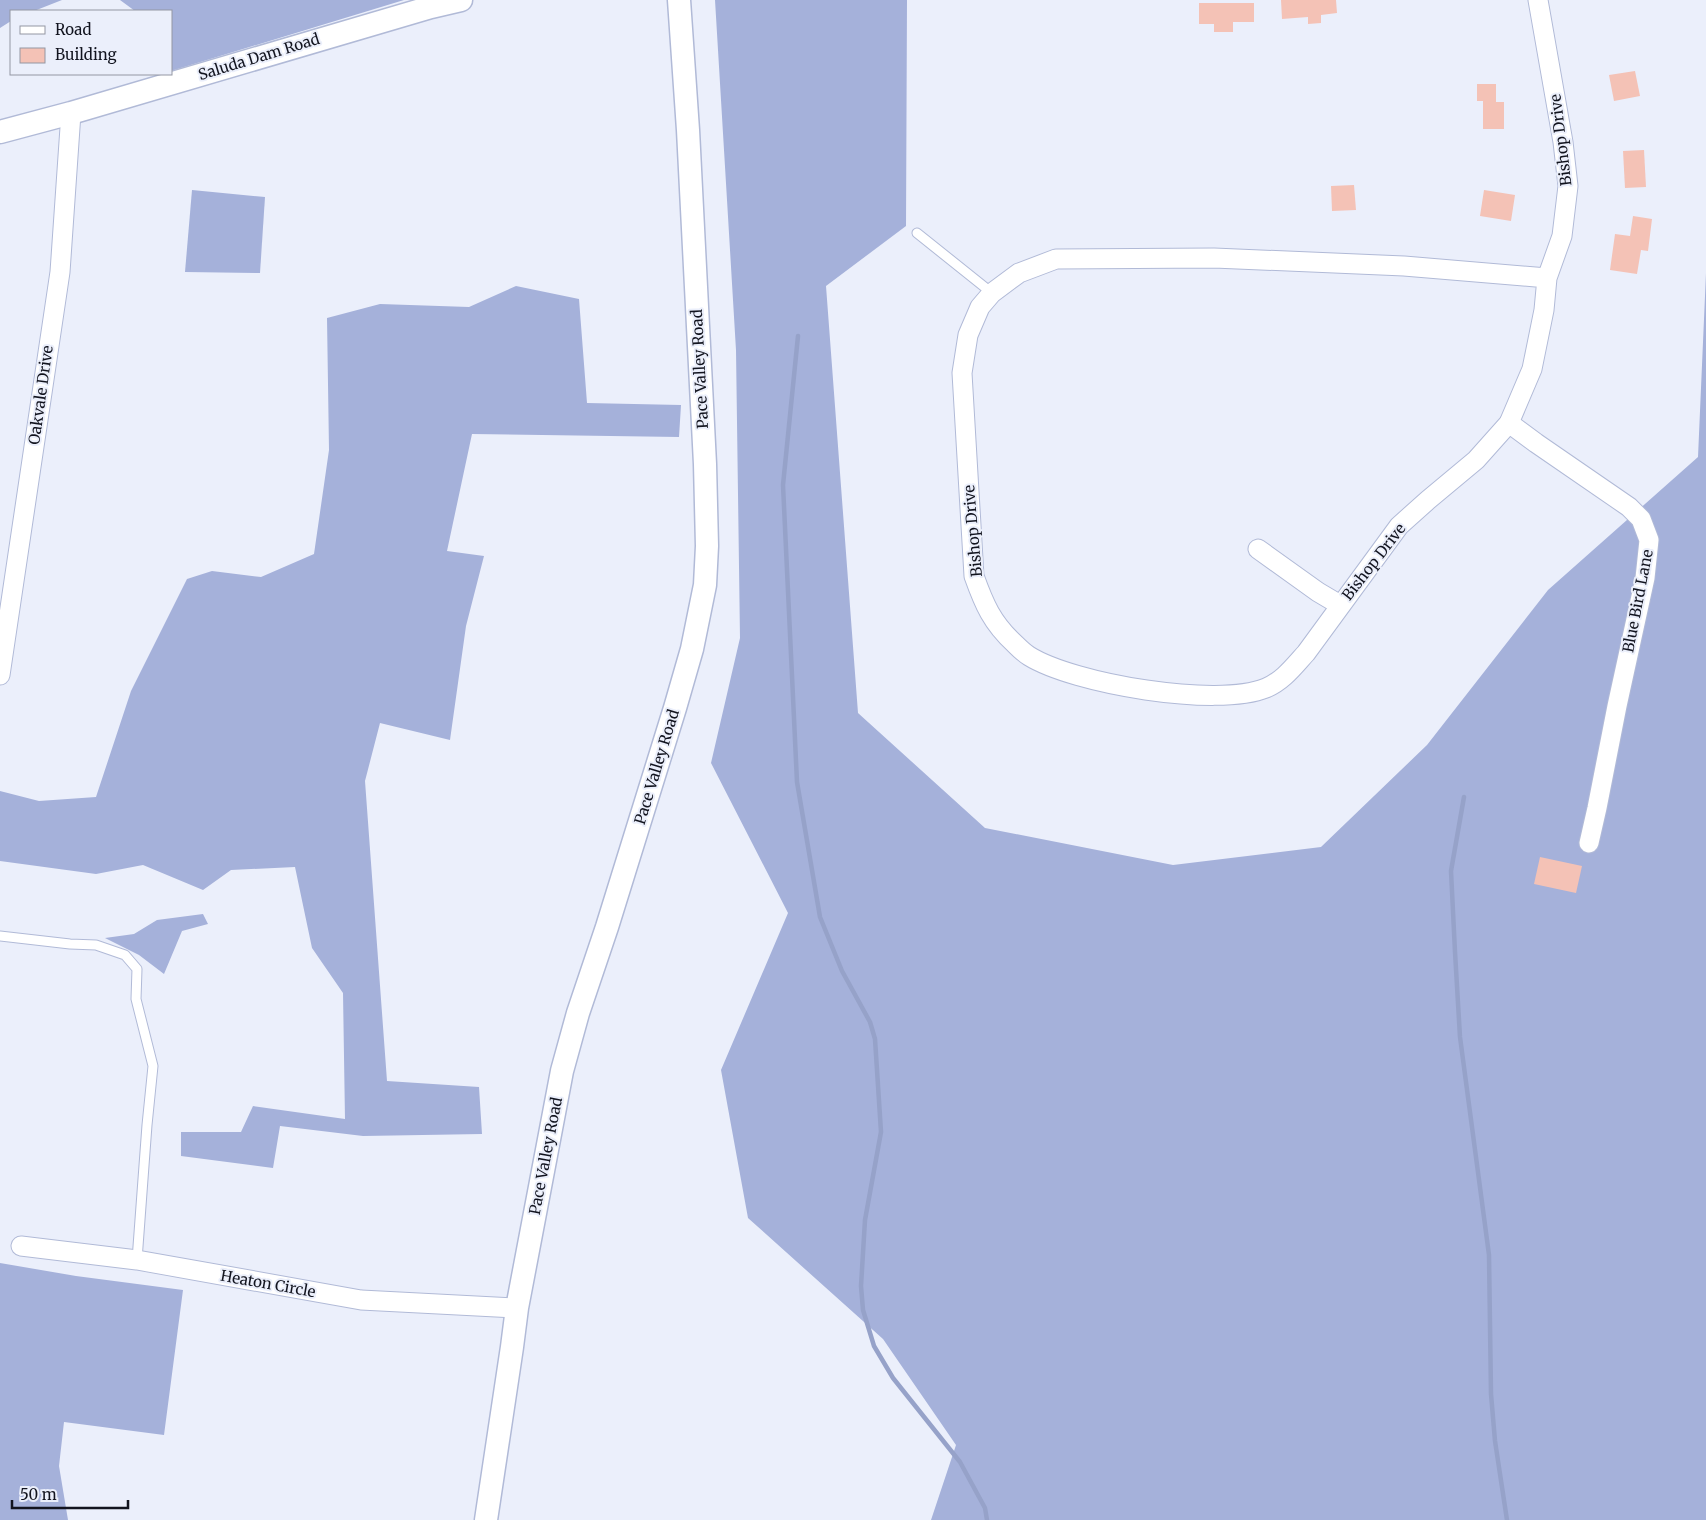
<svg xmlns="http://www.w3.org/2000/svg" width="1706" height="1520" font-family="Merriweather,serif">
  <rect width="100%" height="100%" fill="#ebeffb"/>
  <g fill="#a5b1da">
    <polygon points="0,0 62,0 34,11 11,11 11,21 0,28"/>
    <polygon points="120,0 404,0 171,71 171,11 135,11"/>
    <polygon points="715,0 907,0 906,226 826,286 858,713 985,828 1173,865 1321,847 1427,745 1548,590 1698,457 1706,273 1706,1520 931,1520 956,1445 883,1339 748,1218 721,1070 788,913 711,763 740,638 736,350"/>
    <polygon points="192,190 265,197 260,273 185,272"/>
    <polygon points="516,286 579,299 587,403 681,405 679,437 472,434 447,551 484,556 466,626 450,740 380,723 365,781 387,1081 479,1087 482,1134 363,1136 280,1126 273,1168 181,1156 181,1132 241,1132 253,1106 345,1119 343,993 312,948 295,867 231,870 203,890 143,865 96,874 0,861 0,791 39,801 96,797 131,691 187,579 212,571 261,577 314,554 329,450 327,318 380,304 469,307"/>
    <polygon points="203,914 208,924 182,931 164,974 139,955 105,938 134,934 157,920"/>
    <polygon points="0,1263 76,1276 183,1290 164,1435 64,1422 59,1466 68,1520 0,1520"/>
  </g>
  <g fill="none" stroke-linecap="round" stroke-linejoin="round">
    <g stroke="#96a2c9" stroke-width="4.5">
      <polyline points="798,336 783,485 797,782 820,917 842,971 870,1022 875,1039 881,1132 865,1220 861,1286 863,1310 874,1346 893,1378 960,1462 985,1508 987,1520"/>
      <polyline points="1464,797 1451,871 1455,952 1460,1037 1489,1255 1491,1394 1495,1441 1507,1520"/>
    </g>
  </g>
  <g fill="#f4c2b6">
    <polygon points="1281,0 1336,0 1337,13 1321,15 1321,23 1308,24 1308,17 1282,19"/>
    <polygon points="1199,3 1254,3 1254,22 1233,22 1233,32 1214,32 1214,24 1199,24"/>
    <polygon points="1635,71 1640,96 1614,101 1609,75"/>
    <polygon points="1477,84 1496,84 1496,102 1504,102 1504,129 1483,129 1483,101 1477,101"/>
    <polygon points="1644,150 1646,187 1625,188 1623,151"/>
    <polygon points="1354,185 1356,210 1332,211 1331,186"/>
    <polygon points="1484,190 1515,195 1511,221 1480,216"/>
    <polygon points="1633,216 1652,219 1648,251 1641,250 1637,274 1610,270 1615,234 1630,236"/>
    <polygon points="1540,857 1582,866 1576,893 1534,884"/>
  </g>
  <g fill="none" stroke-linecap="round" stroke-linejoin="round">
    <g stroke="#b1bad7" stroke-width="11">
      <g id="service">
        <polyline points="917,233 992,293"/>
        <polyline points="0,936 70,944 96,945 125,955 137,969 136,999 153,1066 147,1125 137,1260"/>
      </g>
    </g>
    <g stroke="#b1bad7" stroke-width="21">
      <g id="minor">
        <path d="M1538,0L1563,142L1568,186L1562,236L1547,278L1544,310L1532,369L1509,423L1476,460L1428,500L1399,526L1306,653C1294,666 1283,681 1266,688C1217,708 1074,684 1029,656C1024,653 1019,648 1015,644C992,623 984,604 974,576L962,373L968,335L980,307L992,293L1019,273L1056,259L1214,258L1404,266L1547,278"/>
        <polyline points="1509,423 1536,443 1629,507 1641,519 1649,540 1645,578 1617,706 1597,808 1589,843"/>
        <polyline points="1258,549 1318,592 1340,605"/>
        <polyline points="0,675 60,272 71,113"/>
        <polyline points="21,1246 137,1260 361,1300 517,1308"/>
      </g>
    </g>
    <g stroke="#b1bad7" stroke-width="25">
      <g id="tertiary">
        <polyline points="0,132 71,113 431,7 461,0"/>
        <polyline points="486,1520 512,1347 517,1308 562,1071 578,1013 607,927 675,708 692,649 705,585 707,546 705,464 688,130 679,0"/>
      </g>
    </g>
    <use href="#service" stroke="#fff" stroke-width="9"/>
    <use href="#minor" stroke="#fff" stroke-width="19"/>
    <use href="#tertiary" stroke="#fff" stroke-width="22"/>
  </g>
  <g text-anchor="middle" stroke-width="4" stroke-linejoin="round" paint-order="stroke">
    <g font-size="15" fill="#12141f" stroke="#ebeffb">
      <text transform="translate(259 57) rotate(-17)" y="5">Saluda Dam Road</text>
      <text transform="translate(1561 140) rotate(-97)" y="5">Bishop Drive</text>
      <text transform="translate(700 369) rotate(-93)" y="5">Pace Valley Road</text>
      <text transform="translate(41 395) rotate(-82)" y="5">Oakvale Drive</text>
      <text transform="translate(973 531) rotate(-95)" y="5">Bishop Drive</text>
      <text transform="translate(1374 562) rotate(-52)" y="5">Bishop Drive</text>
      <text transform="translate(1638 601) rotate(-79)" y="5">Blue Bird Lane</text>
      <text transform="translate(657 767) rotate(-73)" y="5">Pace Valley Road</text>
      <text transform="translate(546 1156) rotate(-79)" y="5">Pace Valley Road</text>
      <text transform="translate(268 1284) rotate(10)" y="5">Heaton Circle</text>
    </g>
  </g>
  <rect x="10" y="10" width="162" height="65" fill="#ebeffb" stroke="#9497a3"/>
  <rect x="20" y="26" width="25" height="8" fill="#ffffff" stroke="#9497a3"/>
  <text x="55" y="35" font-size="15" fill="#12141f">Road</text>
  <rect x="20" y="48" width="25" height="15" fill="#f4c2b6" stroke="#9497a3"/>
  <text x="55" y="60" font-size="15" fill="#12141f">Building</text>
  <path d="M12 1500v8h116v-8" fill="none" stroke="#12141f" stroke-width="2.5"/>
  <text x="20" y="1500" font-size="15" fill="#12141f" stroke="#ebeffb" stroke-width="4" paint-order="stroke">50 m</text>
</svg>
